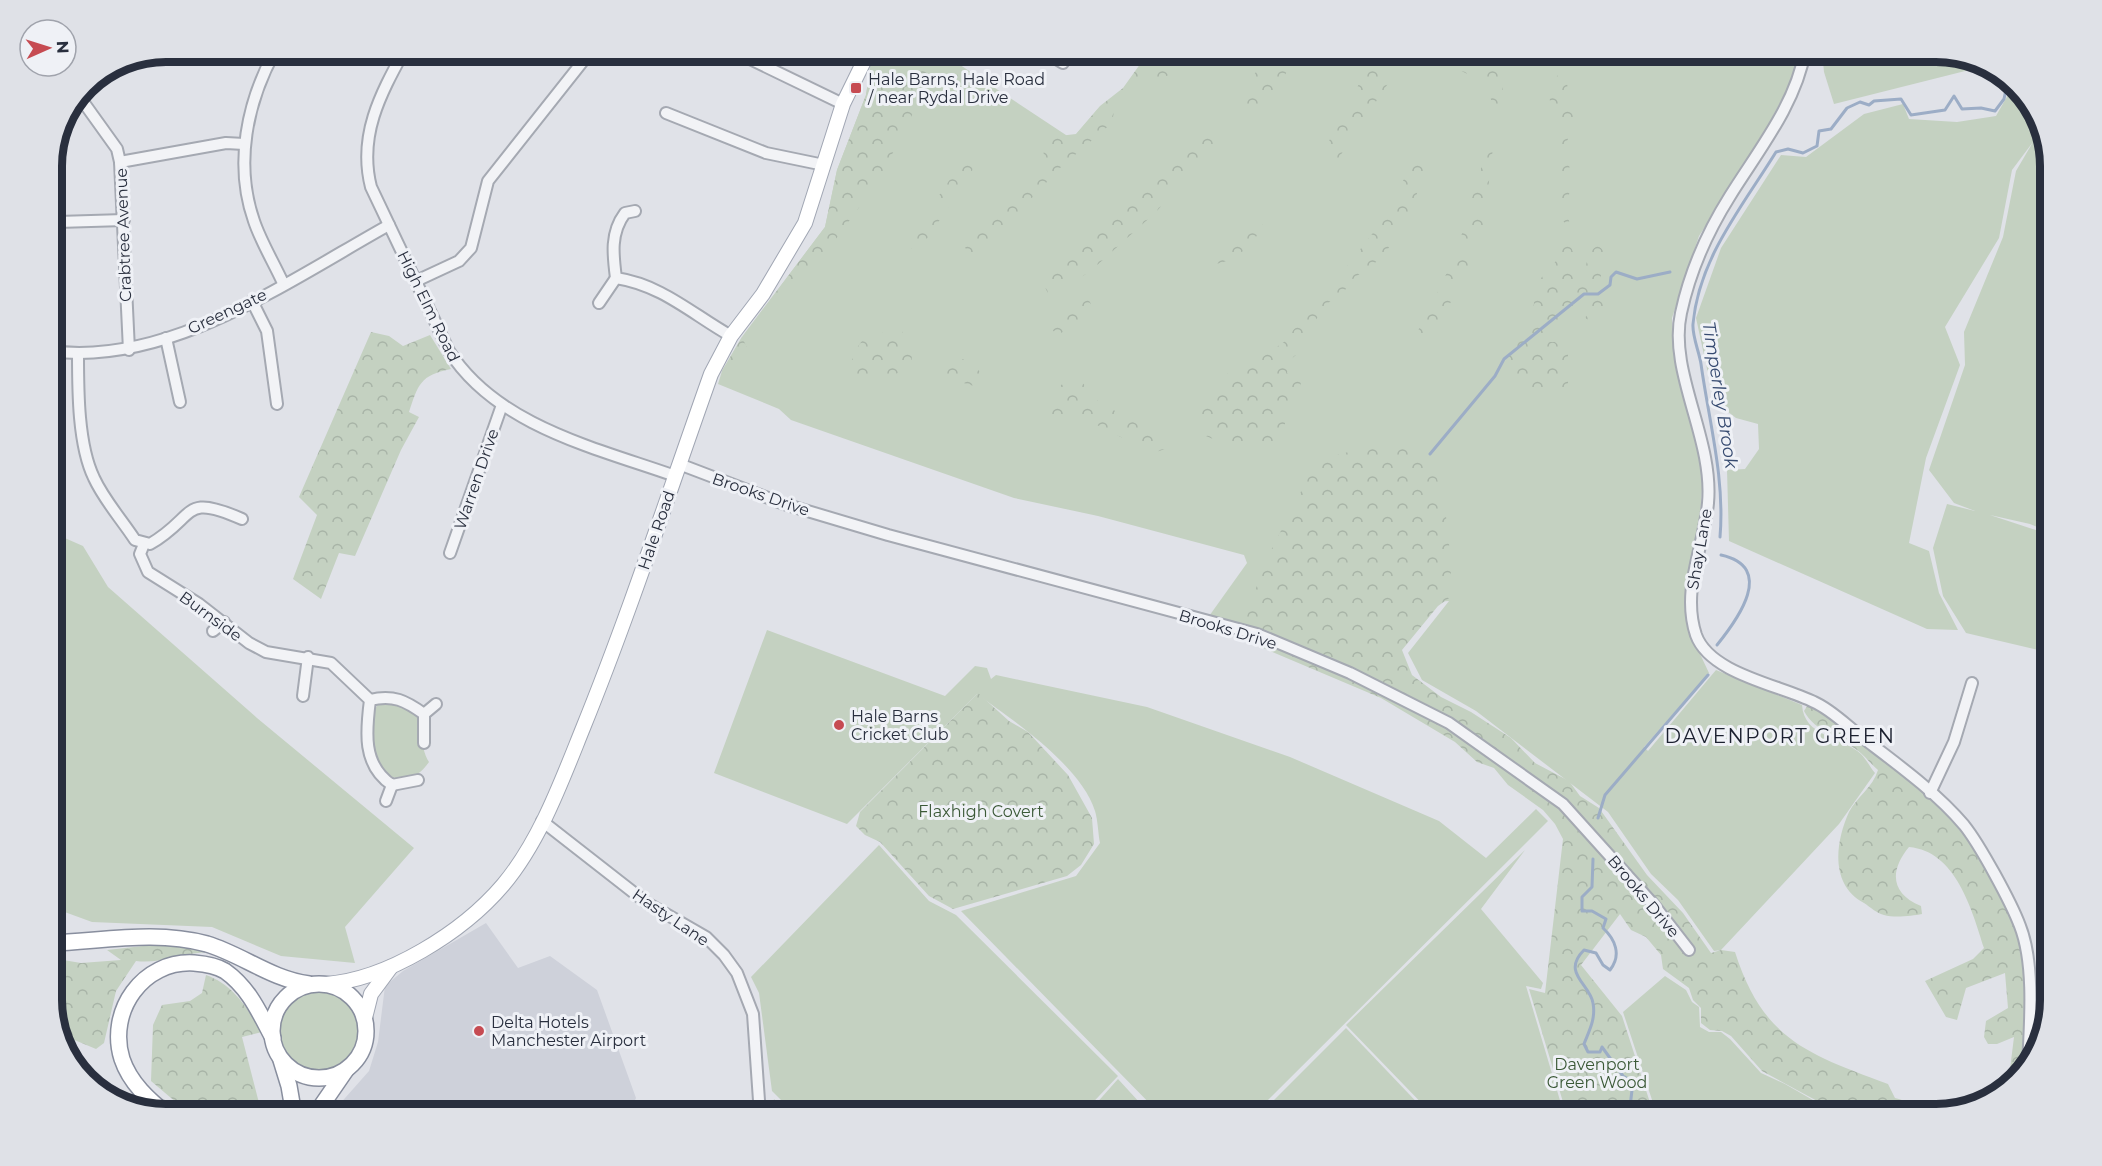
<svg xmlns="http://www.w3.org/2000/svg" width="2102" height="1166" font-family="Montserrat,sans-serif">
  <defs>
    <pattern id="forest-crowns" width="20" height="18" patternUnits="userSpaceOnUse" patternTransform="scale(1.5)"><rect width="20" height="18" fill="#c4d1c1"/><path d="M2 6a3 3 0 1 1 6 0M12 15a3 3 0 1 1 6 0" fill="none" stroke="#a8b4a7"/></pattern>
  </defs>
  <rect width="100%" height="100%" fill="#e0e2e8"/>
  <polygon fill="#ced1da" points="486,923 518,968 550,956 597,990 636,1098 628,1115 330,1115 369,1071 378,1042 385,986 403,971"/>
  <g fill="#c4d1c1">
    <path d="M898,51H939L1072,139L1097,110L1105,107L1162,51H1800L1789,85L1759,143L1699,236L1672,318V337L1697,438L1703,475L1692,637L1709,673L1644,747L1648,751L1716,670L1802,705C1804,737 1841,736 1861,754C1866,759 1870,767 1875,773L1839,824L1721,950L1714,951L1678,900L1651,874L1608,812L1476,711L1422,680L1408,653L1449,601L1421,603L1367,675L1207,619L1247,563L1244,555L1098,516L1014,498L791,420L779,409L718,384L722,371L742,337L825,227L837,170L866,95L872,55L890,65Z"/>
    <polygon points="1822,51 1936,51 1989,65 1834,104 1824,72"/>
    <polygon points="2013,86 2035,108 2042,131 2038,136 2044,137 2051,159 2051,533 2030,524 1990,515 2051,535 2051,653 1966,633 1943,596 1933,548 1947,504 1975,511 1954,503 1929,470 1965,365 1964,332 2003,237 2016,171 2033,142 2012,170 1999,238 1945,327 1960,365 1926,458 1909,543 1929,551 1939,593 1958,630 1927,629 1729,541 1727,470 1745,469 1759,449 1758,424 1736,418 1714,401 1696,318 1721,248 1781,155 1806,157 1864,114 1903,104 1909,119 1957,122 1996,116"/>
    <polygon points="51,532 83,546 108,587 257,718 414,848 345,927 355,963 281,956 212,927 92,922 51,907"/>
    <path d="M767,630L945,696L975,666L987,668L991,679L996,675L1147,707L1290,757L1439,821L1486,858L1536,809L1548,821L1253,1115H1161L961,911L1076,876L1100,843C1098,833 1098,821 1095,811C1081,766 1014,721 977,694L847,824L714,773Z"/>
    <path d="M393,700C400,704 413,709 418,716C422,722 419,746 429,762C418,778 405,783 386,775C370,757 365,726 378,704Z"/>
    <polygon points="2051,739 2051,851 2037,839"/>
    <polygon points="879,845 929,901 956,915 1118,1076 1081,1115 796,1115 772,1091 759,993 751,977"/>
    <polygon points="1525,850 1481,909 1543,983 1541,989 1526,986 1564,1114 1433,1115 1346,1025"/>
    <polygon points="1665,976 1686,990 1692,1002 1699,1007 1700,1027 1709,1032 1721,1032 1730,1039 1761,1073 1785,1084 1839,1115 1657,1115 1623,1012"/>
    <circle cx="320" cy="1032" r="41"/>
    <polygon points="1346,1028 1429,1115 1259,1115"/>
    <polygon points="1118,1079 1151,1115 1086,1115"/>
    <polygon points="774,1099 790,1115 771,1115"/>
  </g>
  <g fill="url(#forest-crowns)">
    <polygon points="898,51 939,51 943,54 879,180 814,269 790,288 742,337 747,348 733,373 722,371 742,337 825,227 837,170 866,95 872,55 890,65"/>
    <polygon points="1157,51 1196,51 1169,75 1142,85 1114,111 1112,123 1061,167 997,235 973,254 968,254 965,247 1044,165 1043,131 1059,136 1076,134 1100,106 1123,88 1143,60"/>
    <path d="M1272,51H1298L1285,75L1250,119C1233,93 1257,72 1272,51Z"/>
    <polygon points="1369,51 1406,51 1387,85 1334,165 1319,160 1361,80"/>
    <path d="M1563,51H1577L1575,67L1567,84L1574,116L1572,131L1567,141L1571,185L1566,209L1571,229L1561,219L1563,208L1558,162V107L1550,102C1548,81 1568,69 1563,51Z"/>
    <path d="M1483,52L1494,56L1509,69L1504,78L1500,113L1493,116C1490,80 1486,83 1455,68L1456,60Z"/>
    <polygon points="959,70 980,84 959,109 947,106"/>
    <polygon points="1211,126 1221,137 1156,212 1095,267 1051,300 1045,287 1054,260 1095,231 1145,181 1170,166"/>
    <path d="M1494,139L1484,224L1468,258L1469,267L1443,317L1442,331L1408,359L1404,358C1423,320 1444,284 1459,243C1471,208 1476,171 1494,139Z"/>
    <path d="M1418,154L1427,156L1416,197L1388,249L1374,264L1354,278L1342,294L1328,303L1312,325L1304,348L1290,360L1287,373L1301,379L1300,394L1285,404V424L1272,445C1245,451 1224,445 1200,433L1197,412L1209,393L1232,369L1261,358L1284,342L1310,309L1328,291L1393,207L1394,197Z"/>
    <polygon points="962,161 969,161 973,168 971,174 922,246 912,249 909,244 914,233"/>
    <path d="M1256,223L1263,225C1252,247 1236,261 1211,265L1217,255Z"/>
    <path d="M1561,238L1569,242L1574,254L1571,268L1585,270L1589,252L1598,245L1607,254L1601,263C1604,276 1593,291 1607,301L1605,317L1595,324L1585,318L1591,308H1574L1537,342H1555L1568,353V383L1563,391L1546,395L1535,393L1505,379L1509,347L1515,338L1517,326L1532,318L1536,288L1544,273L1556,261L1553,251Z"/>
    <polygon points="1086,295 1091,304 1088,317 1061,333 1053,331 1055,322 1075,296"/>
    <path d="M900,323L904,339L913,348L911,364C901,371 890,380 876,380C872,380 870,378 867,378C856,380 849,379 842,370L852,360C860,338 866,334 890,332L893,325Z"/>
    <path d="M371,332L389,336L403,346L430,335L451,369C420,375 418,385 409,412L419,417L401,450L355,556L339,553L321,599L293,579L317,515L299,497Z"/>
    <polygon points="957,358 970,361 982,374 974,386 950,379 939,371 942,364"/>
    <path d="M1079,378L1095,399L1174,446L1147,455C1124,437 1101,425 1072,416L1059,422L1048,412L1053,388Z"/>
    <path d="M1385,447C1394,448 1408,448 1417,452C1450,466 1450,564 1452,596L1438,606L1402,650L1412,675L1441,697L1471,712L1511,738L1535,763L1569,781L1580,796L1599,808L1647,875L1683,913L1711,953L1721,950L1735,952C1763,1040 1808,1054 1888,1084L1895,1098C1909,1100 1921,1114 1935,1112C1951,1111 1959,1099 1975,1104L1937,1115H1843L1762,1071L1731,1036L1722,1031L1710,1030L1701,1023V1008L1693,1000L1689,988L1663,969L1661,955L1646,937L1631,930L1620,914L1581,965L1622,1016L1654,1115H1563L1566,1112L1529,989L1545,993L1563,839L1555,824L1543,810L1508,785L1494,768L1477,762L1455,742L1381,698L1244,640L1242,631L1264,564L1316,462L1343,453Z"/>
    <polygon points="978,693 1009,721 1028,732 1068,775 1092,818 1094,844 1081,865 1067,876 953,909 929,896 880,842 865,835 856,826 860,812"/>
    <path d="M1811,700L1818,703L1964,826L2021,927L2028,967V1065L2008,1085L2014,1037L1997,1044H1988L1984,1037L1986,1021L2008,1008L2005,973L1966,988L1957,1020L1946,1017L1925,981L1973,959L1984,948C1972,910 1956,851 1909,847C1889,871 1891,894 1921,906L1922,914C1912,916 1894,918 1884,915C1878,914 1870,907 1864,903C1830,885 1835,843 1849,812C1857,797 1873,787 1878,770C1871,764 1865,756 1857,750C1841,737 1815,732 1804,711Z"/>
    <path d="M161,944L208,952C184,953 160,964 136,961L116,991L104,1043L96,1049L60,1034L51,1007V958L81,963L121,960L107,950Z"/>
    <path d="M206,975C234,985 247,1008 262,1032L242,1037L259,1103L256,1115H198L184,1109L151,1081L153,1025L162,1005L190,1001L202,993Z"/>
  </g>
  <g fill="none" stroke-linecap="round" stroke-linejoin="round">
    <g stroke="#9cadc6" stroke-width="3">
      <polyline points="1430,454 1495,376 1504,359 1584,294 1598,294 1610,285 1611,277 1616,272 1637,279 1670,272"/>
      <path d="M1720,537C1725,478 1709,422 1701,364C1699,351 1692,336 1693,324C1699,258 1742,207 1776,152L1788,149L1803,153L1817,146L1819,131L1831,129L1847,108L1860,102L1869,105L1874,101L1901,99L1911,115L1945,110L1954,96L1962,109L1981,108L1995,111L2004,99L2008,80"/>
      <path d="M1717,645C1738,619 1776,567 1721,555"/>
      <polyline points="1598,818 1605,795 1708,675"/>
      <path d="M1593,859L1592,887L1582,897V911H1592L1606,919L1603,928C1615,939 1622,955 1610,970L1603,965L1596,953L1584,950C1561,973 1590,984 1593,1003C1596,1019 1589,1031 1584,1044L1588,1052H1600L1602,1047L1623,1076L1633,1082L1629,1115"/>
    </g>
    <g stroke="#a5a9b2" stroke-width="14">
      <g id="minor">
        <path d="M275,51C247,102 234,164 254,221C261,242 274,263 283,283"/>
        <path d="M404,51C380,95 358,136 371,187L449,351C497,426 596,448 675,476"/>
        <polyline points="726,51 752,60 843,104"/>
        <polyline points="1043,51 1063,63"/>
        <path d="M1805,51C1796,104 1758,151 1730,196C1708,231 1690,271 1681,313C1668,372 1714,439 1708,503C1704,547 1681,590 1696,635C1710,674 1780,685 1814,702C1832,710 1847,726 1863,738C1897,764 1936,792 1964,825C1980,845 2011,902 2020,926C2035,964 2030,1024 2028,1065"/>
        <polyline points="79,96 117,149 120,162 129,350"/>
        <polyline points="666,113 766,153 824,165"/>
        <polyline points="120,162 226,143 244,144"/>
        <path d="M635,211L625,213C610,233 613,255 616,278C662,285 692,314 731,336"/>
        <polyline points="58,222 124,220"/>
        <polyline points="416,281 459,261 471,248 488,181 591,51"/>
        <polyline points="252,301 267,331 277,404"/>
        <polyline points="599,303 616,278"/>
        <polyline points="166,338 180,402"/>
        <path d="M51,351C168,367 290,280 389,225"/>
        <path d="M78,354C78,391 78,445 94,478C104,500 122,520 135,540L150,544C197,517 181,492 242,519"/>
        <polyline points="679,464 784,504 888,535 1257,634 1350,673 1449,723 1563,804 1654,905 1689,950"/>
        <path d="M144,544L140,554L148,572L199,604L249,643L266,652L331,663L370,700C366,731 362,765 392,785L418,780"/>
        <polyline points="450,553 502,405"/>
        <polyline points="213,631 224,622"/>
        <polyline points="303,696 308,657"/>
        <path d="M370,700C393,694 406,701 424,714V743"/>
        <polyline points="424,714 436,704"/>
        <polyline points="1930,793 1954,742 1972,683"/>
        <polyline points="386,801 392,785"/>
        <polyline points="542,821 647,903 706,937 724,955 737,973 753,1014 760,1115"/>
        <polyline points="2030,1024 2046,1018"/>
      </g>
    </g>
    <g stroke="#a0a6b3" stroke-width="16">
      <g id="major">
        <path d="M325,984C387,980 463,932 503,885C540,841 562,780 583,728C630,612 669,492 711,374L731,336L763,294L805,223L843,104L869,51"/>
        <polyline points="365,1018 371,994 391,967"/>
      </g>
    </g>
    <g stroke="#888e9e" stroke-width="18">
      <g id="highway">
        <path d="M51,943C103,941 156,930 207,944C243,955 271,979 309,984"/>
        <circle cx="319" cy="1031" r="47"/>
        <polyline points="281,1060 289,1086 294,1115"/>
        <polyline points="105,1096 113,1101"/>
        <path d="M168,1115C149,1100 130,1083 122,1059C107,1011 143,960 194,963C205,964 217,966 225,971C249,988 259,1012 273,1038"/>
        <polyline points="315,1115 346,1070"/>
      </g>
    </g>
    <use href="#minor" stroke="#f2f3f6" stroke-width="10"/>
    <use href="#major" stroke="#fff" stroke-width="14"/>
    <use href="#highway" stroke="#fff" stroke-width="15"/>
  </g>
  <g fill="#c64b52" stroke="#eff1f6" stroke-width="2">
    <rect x="850" y="82" width="12" height="12" rx="3"/>
    <circle cx="839" cy="725" r="6"/>
    <circle cx="479" cy="1031" r="6"/>
  </g>
  <g text-anchor="middle" stroke-width="6" stroke-linejoin="round" paint-order="stroke">
    <g font-size="16" fill="#292f3e" stroke="#eff1f6" text-anchor="start">
      <text x="868" y="85">Hale Barns, Hale Road<tspan x="868" dy="18">/ near Rydal Drive</tspan></text>
      <text x="851" y="722">Hale Barns<tspan x="851" dy="18">Cricket Club</tspan></text>
      <text x="491" y="1028">Delta Hotels<tspan x="491" dy="18">Manchester Airport</tspan></text>
    </g>
    <g font-size="16" fill="#292f3e" stroke="#eff1f6">
      <text transform="translate(123 235) rotate(-92)" y="6">Crabtree Avenue</text>
      <text transform="translate(429 306) rotate(64)" y="6">High Elm Road</text>
      <text transform="translate(227 311) rotate(-25)" y="6">Greengate</text>
      <text transform="translate(476 479) rotate(-71)" y="6">Warren Drive</text>
      <text transform="translate(761 494) rotate(19)" y="6">Brooks Drive</text>
      <text transform="translate(656 530) rotate(-71)" y="6">Hale Road</text>
      <text transform="translate(1699 549) rotate(-80)" y="6">Shay Lane</text>
      <text transform="translate(211 616) rotate(36)" y="6">Burnside</text>
      <text transform="translate(1228 629) rotate(17)" y="6">Brooks Drive</text>
      <text transform="translate(1644 896) rotate(50)" y="6">Brooks Drive</text>
      <text transform="translate(671 917) rotate(34)" y="6">Hasty Lane</text>
    </g>
    <g font-size="16" fill="#3b5937" stroke="#eff1f6">
      <text x="981" y="817">Flaxhigh Covert</text>
      <text x="1597" y="1070">Davenport<tspan x="1597" dy="18">Green Wood</tspan></text>
    </g>
    <g font-size="18" font-style="italic" fill="#364a70" stroke="#eff1f6">
      <text transform="translate(1720 395) rotate(81)" y="6">Timperley Brook</text>
    </g>
    <g font-size="20" letter-spacing="1.5" fill="#1b202f" stroke="#eff1f6">
      <text x="1780" y="743">DAVENPORT GREEN</text>
    </g>
  </g>
  <path d="M0 0H2102V1166H0ZM166 62H1936A104 104 0 0 1 2040 166V1000A104 104 0 0 1 1936 1104H166A104 104 0 0 1 62 1000V166A104 104 0 0 1 166 62Z" fill="#dfe1e7" fill-rule="evenodd"/>
  <path fill="none" stroke="#292f3e" stroke-width="8" d="M166 62H1936A104 104 0 0 1 2040 166V1000A104 104 0 0 1 1936 1104H166A104 104 0 0 1 62 1000V166A104 104 0 0 1 166 62Z"/>
  <g transform="translate(48 48) rotate(87)"><circle r="28" fill="#eff1f6" stroke="#a0a3ac" stroke-width="1.5"/>
  <path d="M0-4.5L10 22L0 15L-10 22Z" fill="#c64b52"/>
  <text y="-9" font-size="16" font-weight="bold" text-anchor="middle" fill="#292f3e">N</text>
  </g>
</svg>
